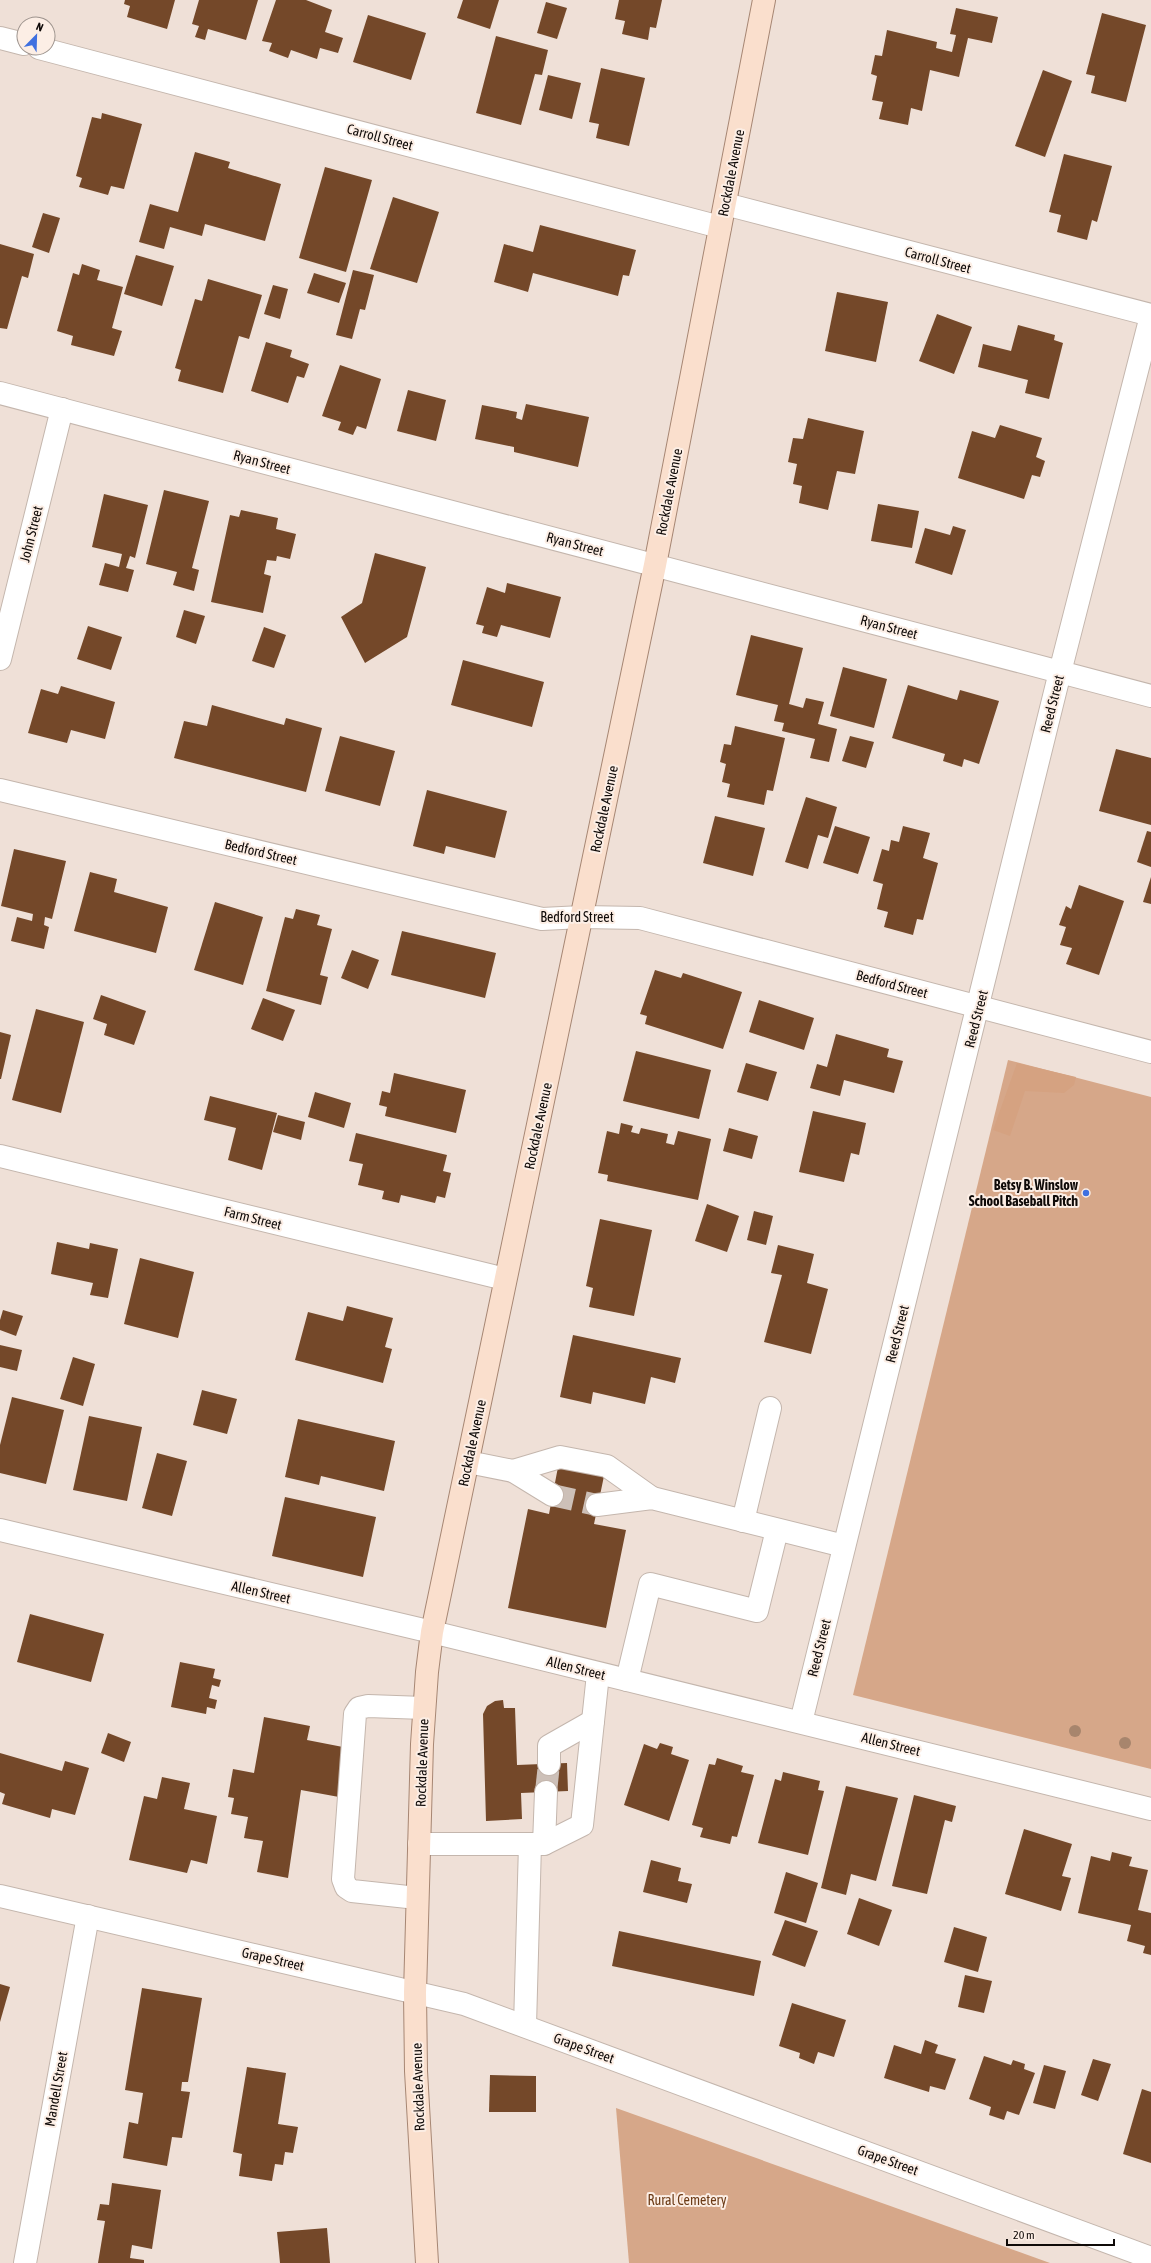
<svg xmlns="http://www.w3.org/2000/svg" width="1151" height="2263" font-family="'Asap Condensed',sans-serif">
  <rect width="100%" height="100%" fill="#efe0d7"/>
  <g fill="#d6a789">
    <polygon points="1008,1060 1151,1097 1151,1769 853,1695"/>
    <polygon points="616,2108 1050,2263 629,2263"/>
  </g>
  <polygon fill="#d5a281" points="1017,1063 1076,1077 1074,1085 1064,1093 1025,1091 1010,1136 993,1130"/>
  <g fill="#744829">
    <polygon points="125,0 175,0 167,29 127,17 130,6 124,4"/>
    <polygon points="199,0 258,0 246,40 208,29 205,40 195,37 199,26 192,24"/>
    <polygon points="276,0 306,0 332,10 325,32 343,38 338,53 320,48 317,59 291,50 288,58 269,51 272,43 262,41"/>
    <polygon points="463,0 499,0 490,29 457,18"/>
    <polygon points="619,0 662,0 656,28 650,27 648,40 622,34 625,21 615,19"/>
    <polygon points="546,2 567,8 557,39 537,33"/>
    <polygon points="956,8 998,17 992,43 968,38 959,77 930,70 922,111 911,108 908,125 879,119 883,102 872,100 877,76 871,74 875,55 882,56 887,30 937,42 936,48 952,52 956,35 950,34"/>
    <polygon points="1102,13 1146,25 1126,102 1091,93 1095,76 1086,74"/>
    <polygon points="368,15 426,33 411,80 353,62"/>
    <polygon points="496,36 548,50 542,75 535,74 521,125 476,113"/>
    <polygon points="601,68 645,78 629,146 596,138 599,124 589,122"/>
    <polygon points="1043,70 1072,81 1045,157 1015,146"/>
    <polygon points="548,75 581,83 572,119 539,110"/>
    <polygon points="102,113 142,124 124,189 111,186 108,195 79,187 82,178 76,176 92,117 101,119"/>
    <polygon points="195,152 230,162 228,168 281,184 265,241 205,224 202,236 170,227 164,249 139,242 150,204 178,212"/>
    <polygon points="1064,154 1112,166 1097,222 1092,220 1087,240 1057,232 1061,215 1049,212"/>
    <polygon points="325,167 372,180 346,272 299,258"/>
    <polygon points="393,197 439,212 417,283 370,269"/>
    <polygon points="43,213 60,218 49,253 32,247"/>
    <polygon points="540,225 636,250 629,276 623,275 618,296 533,273 528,292 494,282 504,244 533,252"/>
    <polygon points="0,244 34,254 28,278 22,276 7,329 0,328"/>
    <polygon points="136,255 174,266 162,306 124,294"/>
    <polygon points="82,264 100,270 97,280 123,287 112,328 122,331 114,356 71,345 73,336 57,331 73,273 79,275"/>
    <polygon points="353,270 374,275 365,310 360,309 352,339 336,335"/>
    <polygon points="314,273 346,283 339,303 307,293"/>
    <polygon points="208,279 262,295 249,339 239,336 223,393 178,381 181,370 175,368 195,299 202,301"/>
    <polygon points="273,285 288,289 280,319 264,314"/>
    <polygon points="837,292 888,302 876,362 825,351"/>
    <polygon points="937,314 972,327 954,374 919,361"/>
    <polygon points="1018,325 1055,335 1054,340 1063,343 1049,399 1025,393 1028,380 978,367 983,344 1011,351"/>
    <polygon points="266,342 292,350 290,357 309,364 304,378 297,376 288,403 251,391"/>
    <polygon points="340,365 381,379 366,429 357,426 353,435 338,430 341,422 322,416"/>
    <polygon points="408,390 446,400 436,441 397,431"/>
    <polygon points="526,404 589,417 578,467 514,452 514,447 475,439 482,405 517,412 516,418 522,420"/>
    <polygon points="808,418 864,431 855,474 837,471 828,510 799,503 802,486 793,484 797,464 788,462 793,438 803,439"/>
    <polygon points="1000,425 1042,438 1036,457 1045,461 1040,477 1032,475 1024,499 958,478 972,431 995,438"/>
    <polygon points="164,490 209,501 192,568 199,570 194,591 173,585 177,572 146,564"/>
    <polygon points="104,494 148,505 135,558 130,556 126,568 134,570 128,592 99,585 105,563 119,567 122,554 92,547"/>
    <polygon points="878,504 919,511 912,548 871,541"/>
    <polygon points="241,510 278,518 276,529 296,534 290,559 277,556 276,561 267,560 264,574 271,576 263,613 211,602 230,515 239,517"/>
    <polygon points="953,526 966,530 952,575 915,563 925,528 950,535"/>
    <polygon points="375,553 426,567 407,637 365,663 341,617 362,603"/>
    <polygon points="507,583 561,597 550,638 501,625 497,637 482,633 484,626 476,624 487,587 505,593"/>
    <polygon points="184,610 205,616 196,644 176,637"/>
    <polygon points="88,626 122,637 111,670 77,659"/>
    <polygon points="264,627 286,635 274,668 252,661"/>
    <polygon points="751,635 803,648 789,704 803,708 806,698 824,702 818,724 837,729 829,762 810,758 815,739 782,731 784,723 774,721 778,705 736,695"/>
    <polygon points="463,660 544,682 532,727 451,705"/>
    <polygon points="843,667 887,679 874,728 830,716"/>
    <polygon points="908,685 957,700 960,690 999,701 979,764 964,759 962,767 943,761 945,754 892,738"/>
    <polygon points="61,686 115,702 105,739 71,730 67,743 28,733 41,689 58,694"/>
    <polygon points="212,705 284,725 286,718 322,728 306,792 174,758 184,721 207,726"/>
    <polygon points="735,726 785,738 773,791 767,790 764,805 727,797 730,784 722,782 726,764 720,762 724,744 731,745"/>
    <polygon points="340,736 395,751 380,806 325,791"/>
    <polygon points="850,736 874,742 866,768 842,761"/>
    <polygon points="1116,749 1151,758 1151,825 1099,811"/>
    <polygon points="427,790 507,811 495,858 446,846 444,854 413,846"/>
    <polygon points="806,797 837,807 828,838 818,835 808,869 785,862"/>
    <polygon points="715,816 765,828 753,876 703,863"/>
    <polygon points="835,826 870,837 858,874 823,863"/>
    <polygon points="903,826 930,833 923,858 938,863 923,920 917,919 913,935 884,927 888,912 877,909 883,884 873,881 882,849 889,851 891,840 899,842"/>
    <polygon points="1147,831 1151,832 1151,867 1137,862"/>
    <polygon points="14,849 66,861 52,919 45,917 44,925 49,927 44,949 11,941 17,917 32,921 33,914 1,906"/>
    <polygon points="90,872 117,879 114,892 168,907 156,953 74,931"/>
    <polygon points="1151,877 1151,904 1143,902"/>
    <polygon points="1079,885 1124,901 1099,975 1066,964 1072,948 1060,945 1066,927 1059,925 1066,906 1071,909"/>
    <polygon points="215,902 263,917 243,985 194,970"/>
    <polygon points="296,909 320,915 317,925 332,929 320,975 328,977 321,1005 266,991 285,917 293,919"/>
    <polygon points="402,931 496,953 485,998 391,975"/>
    <polygon points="352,950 379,960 368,989 341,978"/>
    <polygon points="655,970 681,978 683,973 742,992 723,1049 645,1024 647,1016 640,1014"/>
    <polygon points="101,995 146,1011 134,1045 104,1035 107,1024 93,1019"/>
    <polygon points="263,998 295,1010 283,1041 251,1029"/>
    <polygon points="759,1000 814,1018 804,1050 749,1032"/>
    <polygon points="36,1009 84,1022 61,1113 12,1100"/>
    <polygon points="0,1032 11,1035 1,1079 0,1079"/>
    <polygon points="836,1034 889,1049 887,1057 903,1061 894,1093 844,1080 840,1096 810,1088 817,1064 827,1067"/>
    <polygon points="636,1051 711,1070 699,1119 623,1101"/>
    <polygon points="746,1063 777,1072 768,1101 737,1092"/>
    <polygon points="394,1073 466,1090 456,1133 385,1116 387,1107 379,1105 382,1091 390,1093"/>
    <polygon points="315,1092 351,1103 344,1128 308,1117"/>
    <polygon points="210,1096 277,1113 262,1170 228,1160 236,1128 204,1120"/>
    <polygon points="813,1111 866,1123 859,1155 851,1153 844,1182 799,1172"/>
    <polygon points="278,1115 305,1122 301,1140 273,1132"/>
    <polygon points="621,1123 633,1126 631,1132 639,1134 641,1128 668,1134 666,1143 674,1145 678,1131 711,1139 698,1200 607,1181 608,1175 598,1173 607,1131 619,1134"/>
    <polygon points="729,1128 758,1136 752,1159 723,1151"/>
    <polygon points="356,1133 447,1155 443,1171 451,1173 445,1198 437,1196 435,1203 401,1195 399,1203 382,1199 384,1191 358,1185 363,1164 349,1161"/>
    <polygon points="707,1204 739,1216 727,1252 695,1241"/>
    <polygon points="754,1211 773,1216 766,1245 747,1240"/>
    <polygon points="600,1219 652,1230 634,1316 589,1307 593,1288 586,1286"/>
    <polygon points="57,1242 89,1249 90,1243 118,1249 108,1298 90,1295 93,1283 51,1274"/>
    <polygon points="778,1245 814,1254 807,1283 828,1289 811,1354 764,1342 782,1275 771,1273"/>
    <polygon points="140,1258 194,1272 178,1338 124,1324"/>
    <polygon points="347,1306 393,1318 385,1347 392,1349 383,1383 295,1360 308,1312 343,1321"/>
    <polygon points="3,1310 23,1316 16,1336 0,1330 0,1320"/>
    <polygon points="573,1335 681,1358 675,1383 651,1377 645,1404 593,1392 591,1404 560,1397"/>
    <polygon points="0,1345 22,1350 17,1371 0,1367"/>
    <polygon points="73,1357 95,1364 83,1406 60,1399"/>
    <polygon points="202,1390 237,1399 227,1434 193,1425"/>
    <polygon points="12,1397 64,1410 46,1484 0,1473 0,1445"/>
    <polygon points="89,1416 142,1427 127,1501 73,1490"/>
    <polygon points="298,1419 395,1441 384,1491 321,1476 319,1485 285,1477"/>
    <polygon points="157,1453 187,1461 172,1516 142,1508"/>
    <polygon points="558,1467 604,1476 594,1524 626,1530 606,1628 508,1608 528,1509 549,1514"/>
    <polygon points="285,1497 376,1517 363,1577 272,1556"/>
    <polygon points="30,1614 104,1634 91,1682 17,1662"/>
    <polygon points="180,1662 215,1669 213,1678 221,1680 219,1687 212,1685 209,1698 217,1700 215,1709 207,1707 206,1714 171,1707"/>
    <polygon points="503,1700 504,1708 515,1708 517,1765 567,1763 568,1791 521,1793 522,1819 486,1821 483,1714 487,1706 495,1701"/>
    <polygon points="264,1717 310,1726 307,1740 348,1748 339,1797 301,1790 288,1878 257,1872 263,1841 244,1838 248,1817 231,1814 234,1798 228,1797 233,1769 254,1773"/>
    <polygon points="108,1733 131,1742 124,1762 101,1753"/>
    <polygon points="660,1743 673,1747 671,1754 689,1760 669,1821 624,1805 644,1744 657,1749"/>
    <polygon points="0,1753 62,1771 65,1761 89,1768 75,1815 52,1809 50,1818 2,1804 5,1794 0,1792"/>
    <polygon points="717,1758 743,1766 741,1772 754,1775 737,1837 732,1836 730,1844 700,1837 703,1828 692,1825 709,1764 715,1765"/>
    <polygon points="783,1772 820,1781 818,1790 824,1791 808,1855 758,1843 775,1779 781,1781"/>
    <polygon points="162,1777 190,1783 184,1809 217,1816 207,1864 191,1860 187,1873 129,1860 144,1796 157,1799"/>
    <polygon points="846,1786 898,1798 876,1881 851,1874 846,1895 821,1888"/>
    <polygon points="914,1795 956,1806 952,1822 945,1820 927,1894 892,1886"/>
    <polygon points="1024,1829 1072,1844 1062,1876 1071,1878 1061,1911 1005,1894"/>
    <polygon points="1112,1852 1132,1857 1129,1866 1148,1870 1138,1910 1151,1913 1151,1955 1143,1953 1145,1946 1127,1941 1131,1925 1078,1913 1091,1856 1110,1861"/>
    <polygon points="651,1860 681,1868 678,1881 692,1884 687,1903 643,1892"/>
    <polygon points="786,1872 818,1883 806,1923 774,1913"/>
    <polygon points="859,1898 892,1910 879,1946 847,1934"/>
    <polygon points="785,1920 818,1931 805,1967 772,1955"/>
    <polygon points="954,1927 987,1937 978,1972 944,1962"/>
    <polygon points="619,1931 761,1961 754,1996 612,1966"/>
    <polygon points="965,1975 992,1981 984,2013 958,2007"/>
    <polygon points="0,1984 10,1987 0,2022"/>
    <polygon points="142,1988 202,1998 188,2082 182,2082 181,2091 190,2092 182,2138 172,2137 167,2166 123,2158 129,2122 138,2124 143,2093 125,2090"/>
    <polygon points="792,2003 846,2020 834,2057 818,2052 814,2064 799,2058 800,2053 779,2046"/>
    <polygon points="925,2040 938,2045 935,2053 956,2059 945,2090 930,2086 929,2092 884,2078 894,2045 921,2054"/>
    <polygon points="984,2056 1011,2065 1013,2060 1025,2064 1024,2069 1035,2073 1019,2115 1007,2111 1004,2120 989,2115 991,2107 969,2099"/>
    <polygon points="1093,2059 1111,2064 1098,2101 1081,2095"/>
    <polygon points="1044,2065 1066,2071 1055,2109 1033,2103"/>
    <polygon points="247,2067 286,2073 278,2124 298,2127 293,2153 285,2152 283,2165 275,2164 272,2181 239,2176 242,2154 233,2152"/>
    <polygon points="490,2075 536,2076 536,2112 489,2112"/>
    <polygon points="1142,2089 1151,2092 1151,2163 1123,2154"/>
    <polygon points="112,2183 161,2190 152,2249 132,2245 130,2258 144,2260 144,2263 98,2263 105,2221 97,2220 100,2204 109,2205"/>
    <polygon points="327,2228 330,2263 280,2263 277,2232"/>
  </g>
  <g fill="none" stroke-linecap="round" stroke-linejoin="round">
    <g stroke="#cdc0b8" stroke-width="22" stroke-dasharray="22 11" stroke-linecap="butt">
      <polyline points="552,1495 597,1505"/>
      <polyline points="546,1792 549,1764"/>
    </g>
    <g stroke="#c4b6ad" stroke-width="24">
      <g id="minor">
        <polyline points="0,38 24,44"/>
        <polyline points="39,48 720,227"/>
        <polyline points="725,204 1151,315"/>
        <polyline points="0,393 1151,696"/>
        <polyline points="0,659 62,409"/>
        <polyline points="0,790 542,919 582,917 640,918 1151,1052"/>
        <polyline points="0,1156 505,1279"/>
        <polyline points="468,1462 513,1471 552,1495"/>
        <polyline points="513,1471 560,1457 607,1466 652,1498"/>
        <polyline points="597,1505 652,1498 844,1546"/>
        <polyline points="743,1521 770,1408"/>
        <polyline points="0,1530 432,1632 1151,1809"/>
        <polyline points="627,1680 650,1584 757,1611 777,1530"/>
        <polyline points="801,1722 1060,672 1151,316"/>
        <polyline points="549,1764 549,1746 593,1721"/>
        <polyline points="419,1844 544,1844 582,1825 598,1674"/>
        <polyline points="544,1844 546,1792"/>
        <polyline points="0,1896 464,2004 1151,2258"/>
        <polyline points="417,1898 352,1891 346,1887 343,1879 355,1714 359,1708 368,1706 424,1708"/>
        <polyline points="525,2026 530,1844"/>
        <polyline points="25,2263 88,1916"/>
      </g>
    </g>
    <g stroke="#a68673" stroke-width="24">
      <polyline id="major" points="427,2263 416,2071 415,1993 422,1744 427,1672 432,1632 655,565 764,0"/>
    </g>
    <use href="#minor" stroke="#fff" stroke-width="22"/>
    <use href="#major" stroke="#fadfcd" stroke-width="22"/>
  </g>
  <g fill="#a7856d">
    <circle cx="1075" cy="1731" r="6"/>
    <circle cx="1125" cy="1743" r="6"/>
  </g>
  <circle fill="#3f70e0" stroke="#fceee5" stroke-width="1.5" cx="1086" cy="1193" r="4"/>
  <g text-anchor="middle" stroke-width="4" stroke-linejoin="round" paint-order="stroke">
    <g font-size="14" fill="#0f0a08" stroke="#fceee5">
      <text transform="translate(380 137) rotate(15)" y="5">Carroll Street</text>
      <text transform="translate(731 173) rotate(-79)" y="5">Rockdale Avenue</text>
      <text transform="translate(938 260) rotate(15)" y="5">Carroll Street</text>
      <text transform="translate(262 462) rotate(15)" y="5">Ryan Street</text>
      <text transform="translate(669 492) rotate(-79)" y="5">Rockdale Avenue</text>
      <text transform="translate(31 534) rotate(-76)" y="5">John Street</text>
      <text transform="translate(575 544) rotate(15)" y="5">Ryan Street</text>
      <text transform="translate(889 627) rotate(15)" y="5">Ryan Street</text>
      <text transform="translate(1052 704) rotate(-76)" y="5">Reed Street</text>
      <text transform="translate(604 809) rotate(-78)" y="5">Rockdale Avenue</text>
      <text transform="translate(261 852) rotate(13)" y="5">Bedford Street</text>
      <text x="577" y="922">Bedford Street</text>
      <text transform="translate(892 984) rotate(15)" y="5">Bedford Street</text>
      <text transform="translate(976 1019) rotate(-76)" y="5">Reed Street</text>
      <text transform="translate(538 1126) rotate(-78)" y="5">Rockdale Avenue</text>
      <text transform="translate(253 1218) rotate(14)" y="5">Farm Street</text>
      <text transform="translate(897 1334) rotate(-76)" y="5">Reed Street</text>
      <text transform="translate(472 1443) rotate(-78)" y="5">Rockdale Avenue</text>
      <text transform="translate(261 1592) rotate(13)" y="5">Allen Street</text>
      <text transform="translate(819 1648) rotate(-76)" y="5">Reed Street</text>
      <text transform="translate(576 1668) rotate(14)" y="5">Allen Street</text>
      <text transform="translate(891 1744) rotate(14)" y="5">Allen Street</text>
      <text transform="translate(422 1763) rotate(-88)" y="5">Rockdale Avenue</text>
      <text transform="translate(273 1959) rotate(13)" y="5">Grape Street</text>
      <text transform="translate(584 2048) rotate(20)" y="5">Grape Street</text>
      <text transform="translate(418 2087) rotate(-92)" y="5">Rockdale Avenue</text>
      <text transform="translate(56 2089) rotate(-80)" y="5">Mandell Street</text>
      <text transform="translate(888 2160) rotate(20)" y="5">Grape Street</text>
    </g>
    <g font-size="14" font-weight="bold" fill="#0f0a08" stroke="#fceee5" text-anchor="end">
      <text x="1078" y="1190">Betsy B. Winslow<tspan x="1078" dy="16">School Baseball Pitch</tspan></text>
    </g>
    <g font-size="14" fill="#6c3b16" stroke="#fceee5">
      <text x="687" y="2205">Rural Cemetery</text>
    </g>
  </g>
  <g transform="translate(36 36) rotate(23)"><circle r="19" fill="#fceee5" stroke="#9d938d"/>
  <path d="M0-3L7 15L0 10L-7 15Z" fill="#3f70e0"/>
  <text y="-6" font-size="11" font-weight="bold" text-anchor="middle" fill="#0f0a08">N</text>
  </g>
  <path d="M1007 2239v6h107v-6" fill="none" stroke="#0f0a08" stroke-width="2"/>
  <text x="1013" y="2239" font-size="12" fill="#0f0a08" stroke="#fceee5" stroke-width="3" paint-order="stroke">20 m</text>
</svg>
